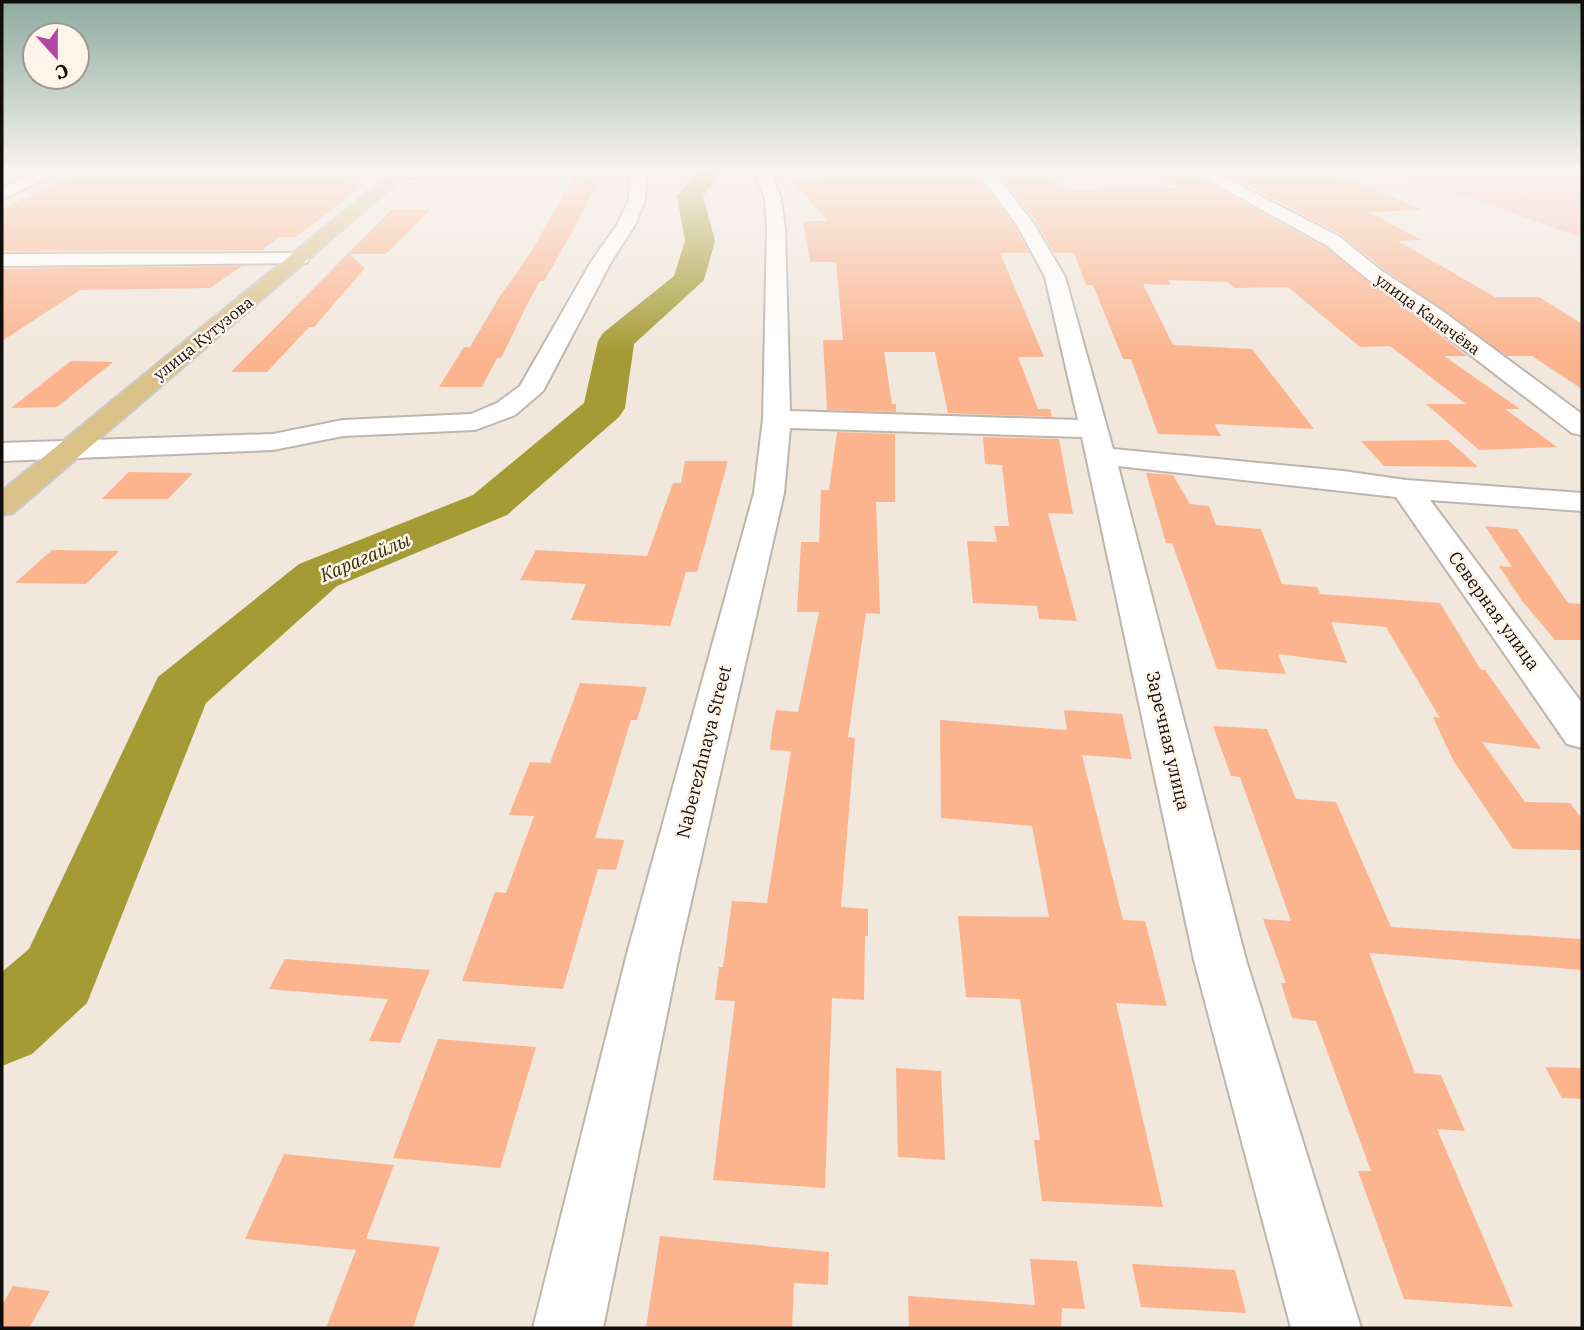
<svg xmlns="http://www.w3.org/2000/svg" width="1584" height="1330" font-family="'IBM Plex Serif',serif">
  <rect width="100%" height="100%" fill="#f1e7dd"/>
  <polygon fill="#f8c2b9" points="1389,169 1582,169 1582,238"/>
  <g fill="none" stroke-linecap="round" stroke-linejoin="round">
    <polygon fill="#a49b34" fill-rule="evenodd" points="694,169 722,170 703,196 715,241 704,280 634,344 625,408 619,417 507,515 337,586 206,703 87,1003 32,1054 2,1066 2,972 29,949 158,677 299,564 473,495 584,403 598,341 603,333 674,276 685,241 677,196 696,172"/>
  </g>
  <g fill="#fbb48e">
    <polygon points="367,169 348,184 365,184 296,237 279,237 262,250 2,251 2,209 86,170"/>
    <polygon points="820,169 972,169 1015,226 1029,253 1000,253 1044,357 1018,357 1038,409 1050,409 1052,417 948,413 935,352 884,352 892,404 896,404 896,412 827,410 823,340 843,340 836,262 810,262 803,221 827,221 794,182 822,180"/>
    <polygon points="994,169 1047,171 1067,190 1179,188 1148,172 1186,171 1325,247 1467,356 1444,356 1520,409 1505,409 1557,447 1479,450 1426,404 1466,404 1390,346 1360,347 1288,287 1234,288 1227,282 1168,280 1171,285 1143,284 1173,345 1252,349 1314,429 1214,424 1221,436 1158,434 1131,359 1123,359 1093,285 1086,285 1074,253 1054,253 1036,222"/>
    <polygon points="1215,169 1259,169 1269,174 1328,171 1423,210 1369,212 1421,240 1398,241 1495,297 1539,297 1582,324 1582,389 1532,356 1507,356 1381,267 1342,235"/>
    <polygon points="573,178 600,178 569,238 544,281 540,281 528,303 501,358 497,358 482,387 439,387 464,347 470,347 500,296 530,254"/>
    <polygon points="391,210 430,210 386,254 349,254 365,268 314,327 309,327 267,372 231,372"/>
    <polygon points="242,266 210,288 80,290 2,341 2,269"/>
    <polygon points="71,361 113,362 57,407 11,408"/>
    <polygon points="837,432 895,434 895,502 876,502 880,614 866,613 848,737 855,738 841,907 868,909 868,936 865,936 864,1000 832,998 825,1188 713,1180 735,1001 715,1000 719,967 723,967 732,901 767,903 791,751 770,750 772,731 776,710 798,712 819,612 797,612 801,542 819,542 821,490 829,490"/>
    <polygon points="983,437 1059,439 1073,514 1048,513 1077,621 1039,619 1037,606 973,603 967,541 997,542 994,526 1009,526 1002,465 985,464"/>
    <polygon points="1448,440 1478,467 1384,466 1361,441"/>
    <polygon points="685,461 728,461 697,572 686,572 670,626 571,620 586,584 520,580 536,550 647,556 673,483 681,483"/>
    <polygon points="129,472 193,473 168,499 102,499"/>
    <polygon points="1146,473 1173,475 1190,504 1209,506 1216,525 1261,529 1282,584 1317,587 1320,594 1440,603 1481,670 1485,670 1541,749 1482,742 1525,802 1570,803 1582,819 1582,850 1513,849 1453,760 1433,717 1440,718 1386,627 1331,622 1347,663 1278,654 1286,674 1217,669 1172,543 1166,543"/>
    <polygon points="1485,526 1517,529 1568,603 1582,604 1582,640 1555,640 1522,601 1499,566 1512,567"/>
    <polygon points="52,550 119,551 86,584 15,583"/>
    <polygon points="580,683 647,687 637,720 631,720 595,838 624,840 616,870 598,869 563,989 462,981 495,892 506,893 534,816 509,815 530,762 550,763"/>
    <polygon points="1064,710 1122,714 1132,759 1082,755 1123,920 1145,921 1167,1006 1116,1003 1163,1207 1042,1201 1034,1140 1040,1140 1020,999 966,997 958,916 1049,917 1032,826 941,818 940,720 1067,730"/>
    <polygon points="1213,726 1267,729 1296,799 1336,802 1391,927 1582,939 1582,970 1369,953 1415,1073 1441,1075 1465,1131 1437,1129 1513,1307 1404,1299 1358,1171 1371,1171 1316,1021 1292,1018 1281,983 1286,983 1263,919 1291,921 1240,777 1231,776"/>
    <polygon points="285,959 430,970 400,1043 369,1041 388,999 269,989"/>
    <polygon points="438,1039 536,1047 500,1168 393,1158"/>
    <polygon points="1545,1067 1582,1068 1582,1099 1562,1098"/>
    <polygon points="896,1068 941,1071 945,1160 898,1157"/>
    <polygon points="284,1154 394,1165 366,1239 440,1247 413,1328 326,1328 356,1250 245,1239"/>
    <polygon points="660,1236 829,1252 828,1285 794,1283 792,1328 646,1328"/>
    <polygon points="1030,1259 1077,1261 1085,1309 1062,1308 1061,1328 909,1328 908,1296 1035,1305"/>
    <polygon points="1132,1264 1235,1270 1246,1313 1141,1307"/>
    <polygon points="13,1286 50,1291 29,1328 2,1328 2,1305"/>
  </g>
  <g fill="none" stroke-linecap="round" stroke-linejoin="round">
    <g stroke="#beb5ac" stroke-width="4">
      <g id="minor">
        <polygon points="45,169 66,169 2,199 2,188"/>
        <polygon points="399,169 639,169 646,178 645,200 635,225 611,262 543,391 515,415 475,430 343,436 273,450 2,461 2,443 273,434 343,420 471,414 497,403 520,386 591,262 617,225 629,200 630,178 627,175 401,178 393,173"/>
        <polygon points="758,169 774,169 773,178 781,199 785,228 790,411 1078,420 1045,277 1017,225 975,169 991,169 1034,224 1065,277 1113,449 1343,471 1406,480 1582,493 1582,511 1430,500 1582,703 1582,748 1567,744 1396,497 1118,466 1246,960 1361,1328 1291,1328 1194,960 1082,437 790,428 784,493 680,950 603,1328 533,1328 628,950 754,493 763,419 767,228 765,199 757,178"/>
        <polygon points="1188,169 1208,169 1340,237 1379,269 1441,310 1582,414 1582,435 1572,433 1425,320 1365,277 1326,245"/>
        <polygon points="299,253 309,259 306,263 2,266 2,254"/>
      </g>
    </g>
    <g stroke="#cbcac9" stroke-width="4">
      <polygon id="major" points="396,169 413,169 13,513 2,515 2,491"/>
    </g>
    <use href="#minor" fill="#fff" fill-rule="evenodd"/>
    <use href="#major" fill="#d9c188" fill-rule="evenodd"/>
  </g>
  <linearGradient id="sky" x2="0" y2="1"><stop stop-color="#8daaa0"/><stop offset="0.48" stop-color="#f9f4f0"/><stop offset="1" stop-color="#f9f4f0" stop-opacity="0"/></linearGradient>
  <rect width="1584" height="355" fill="url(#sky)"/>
  <g text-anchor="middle" stroke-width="5" stroke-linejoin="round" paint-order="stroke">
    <g font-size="16" fill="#110e0b" stroke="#fef4ea">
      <text transform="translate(1428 314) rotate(36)" y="6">улица Калачёва</text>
      <text transform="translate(203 338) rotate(-39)" y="6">улица Кутузова</text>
    </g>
    <g font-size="18" fill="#110e0b" stroke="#fef4ea">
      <text transform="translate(1494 611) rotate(54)" y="6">Северная улица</text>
      <text transform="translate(1168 741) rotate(77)" y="6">Заречная улица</text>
      <text transform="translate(704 752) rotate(-76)" y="6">Naberezhnaya Street</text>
    </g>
    <g font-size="19" font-style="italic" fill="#343104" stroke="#fef4ea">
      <text transform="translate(365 557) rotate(-23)" y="7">Карагайлы</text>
    </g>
  </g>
  <rect width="1584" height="1330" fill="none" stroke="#110e0b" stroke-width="7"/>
  <g transform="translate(56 56) rotate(159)"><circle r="33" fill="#fef4ea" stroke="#9f9891" stroke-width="2"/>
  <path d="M0-5L12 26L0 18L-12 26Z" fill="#b447a6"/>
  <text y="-10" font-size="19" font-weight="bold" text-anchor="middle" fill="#110e0b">С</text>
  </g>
</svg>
